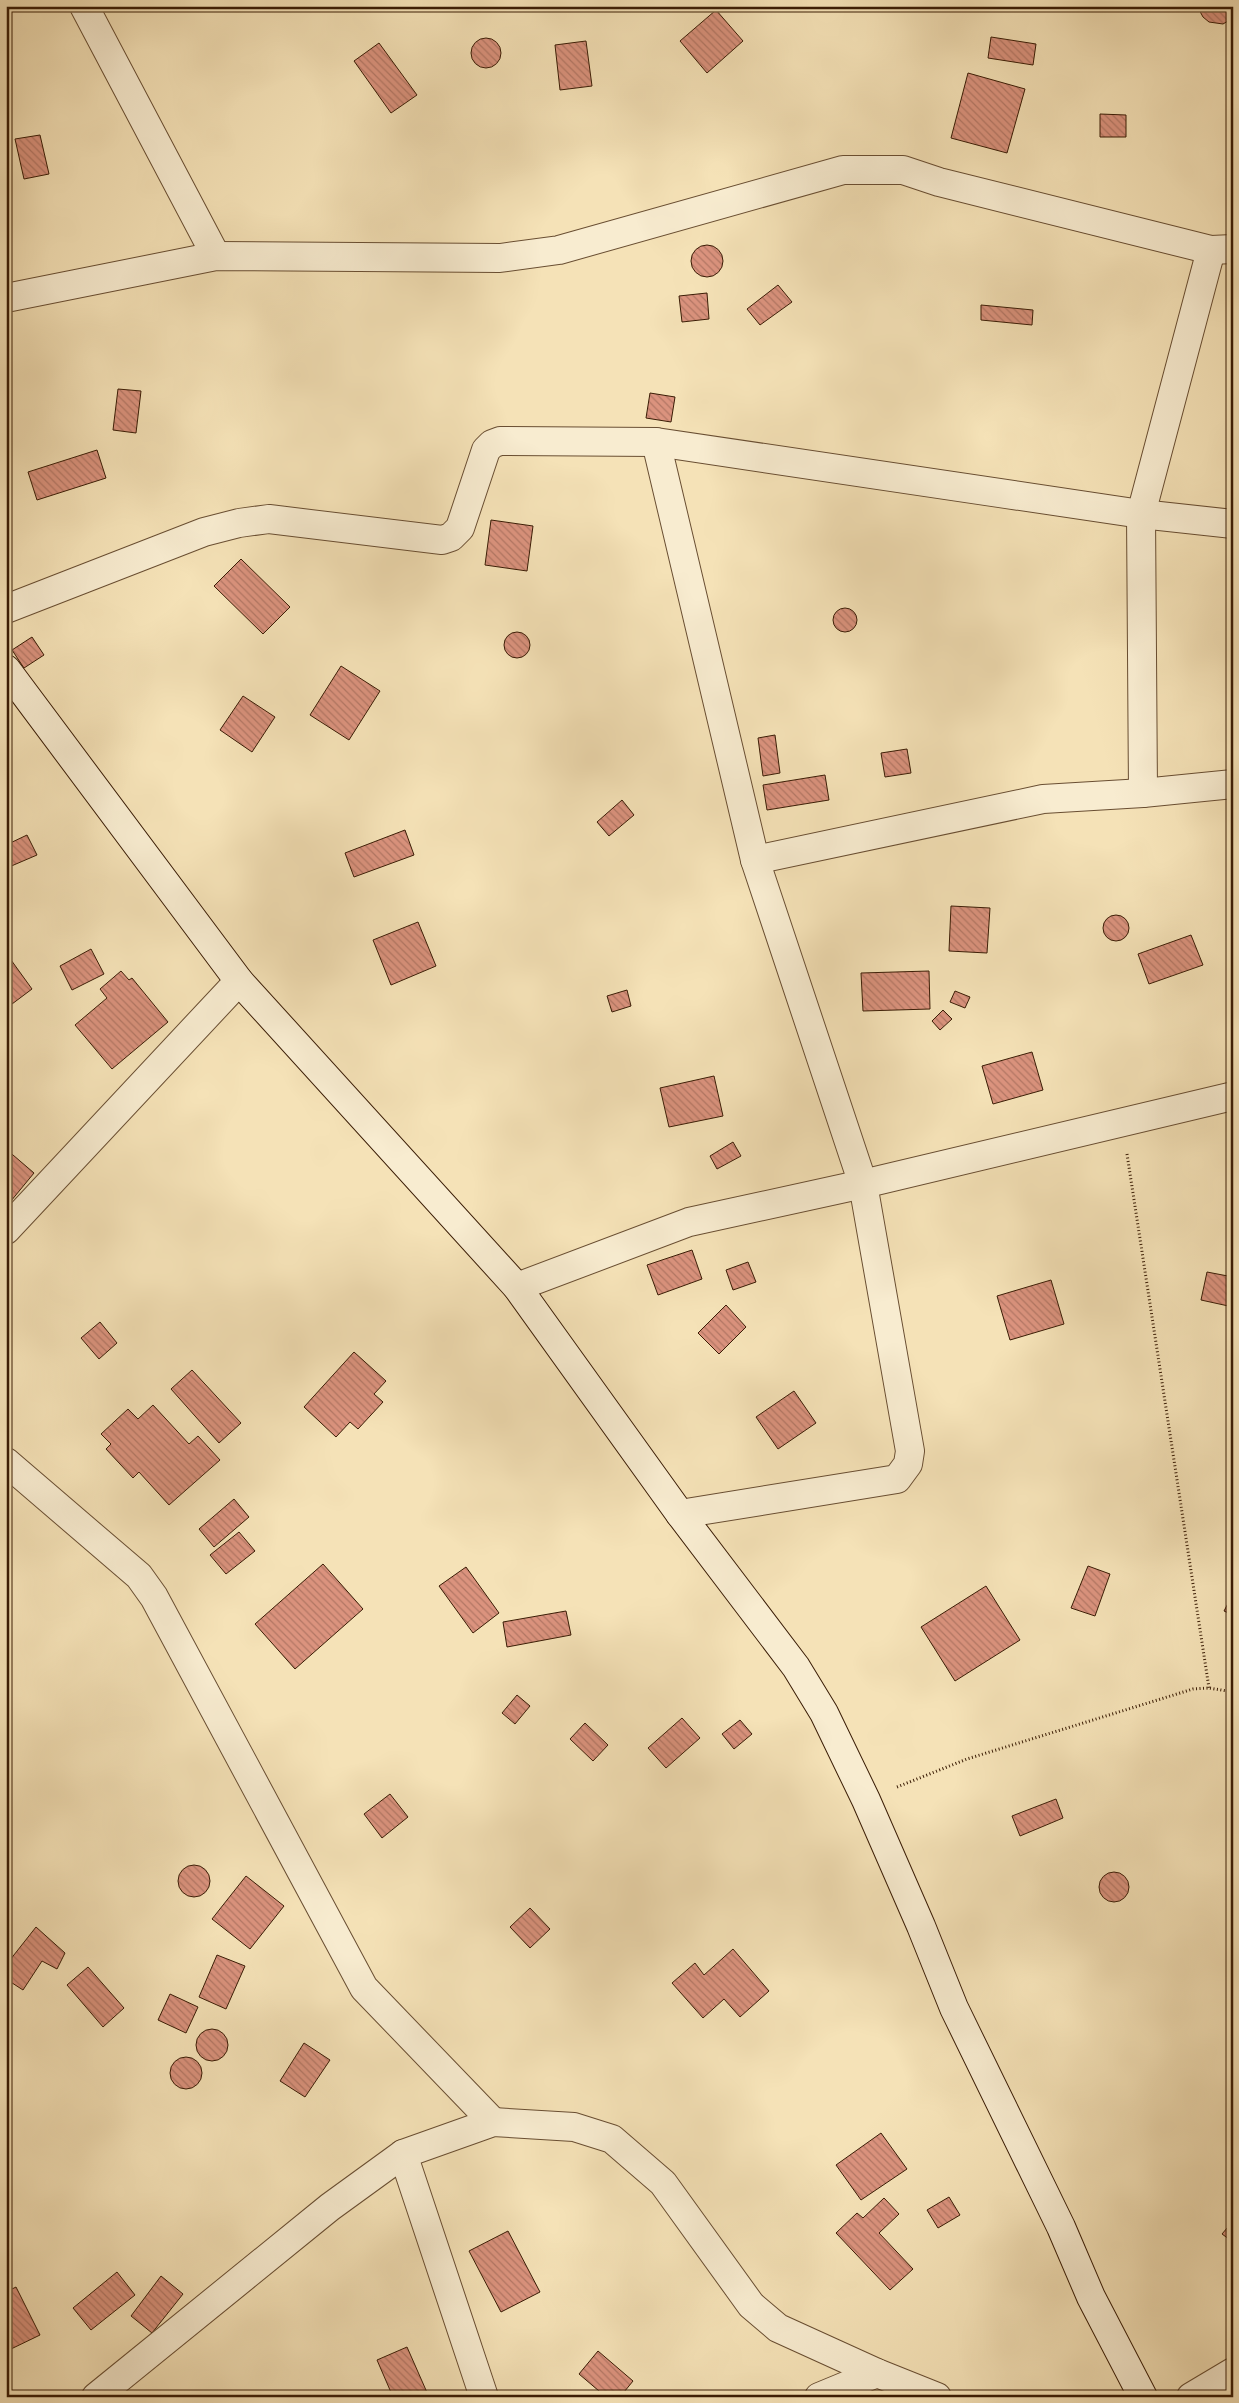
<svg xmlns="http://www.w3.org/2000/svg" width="1239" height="2403" font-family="'IM FELL French Canon',serif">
  <defs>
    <pattern id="building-back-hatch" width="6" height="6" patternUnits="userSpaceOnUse" patternTransform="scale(1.25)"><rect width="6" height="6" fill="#db937e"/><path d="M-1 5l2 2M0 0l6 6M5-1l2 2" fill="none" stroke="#b37765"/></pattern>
  </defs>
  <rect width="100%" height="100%" fill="#f5e2b7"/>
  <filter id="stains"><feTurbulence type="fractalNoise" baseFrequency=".004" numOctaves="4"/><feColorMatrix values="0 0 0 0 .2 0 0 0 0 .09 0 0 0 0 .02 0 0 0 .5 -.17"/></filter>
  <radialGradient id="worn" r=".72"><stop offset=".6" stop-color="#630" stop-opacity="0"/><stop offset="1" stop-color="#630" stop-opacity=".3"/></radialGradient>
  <g fill="url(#building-back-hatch)" stroke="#3a1c05">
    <polygon points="1197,6 1233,6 1233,18 1223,24 1209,22 1203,17"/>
    <polygon points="716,10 743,41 707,73 680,41"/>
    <polygon points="991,37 1036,44 1033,65 988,58"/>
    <circle cx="486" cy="53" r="15"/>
    <polygon points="586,41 592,86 560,90 555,45"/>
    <polygon points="379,43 417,95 391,113 354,61"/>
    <polygon points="968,73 1025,89 1007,153 951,138"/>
    <polygon points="1100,114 1126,115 1126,137 1100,137"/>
    <polygon points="40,135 49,174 24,179 15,139"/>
    <circle cx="707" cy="261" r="16"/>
    <polygon points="778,285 792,302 760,325 747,309"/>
    <polygon points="707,293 709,319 682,322 679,296"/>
    <polygon points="981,305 1033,310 1032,325 981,320"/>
    <polygon points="118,389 141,391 136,433 113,430"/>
    <polygon points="650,393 675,397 671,422 646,418"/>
    <polygon points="97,450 106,478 37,500 28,472"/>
    <polygon points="491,520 533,526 527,571 485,565"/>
    <polygon points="241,559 290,607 263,634 214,586"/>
    <circle cx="845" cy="620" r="12"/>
    <circle cx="517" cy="645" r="13"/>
    <polygon points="32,637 44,655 24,668 12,650"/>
    <polygon points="341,666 380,691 349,740 310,715"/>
    <polygon points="243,696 275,717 252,752 220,730"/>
    <polygon points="775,735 780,773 763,776 758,738"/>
    <polygon points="907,749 911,773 885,777 881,753"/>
    <polygon points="825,775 829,800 767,810 763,785"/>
    <polygon points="622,800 634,815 609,836 597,822"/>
    <polygon points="405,830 414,855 354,877 345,853"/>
    <polygon points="27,835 37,855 9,867 6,861 6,845"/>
    <polygon points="951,906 990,908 987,953 949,951"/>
    <circle cx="1116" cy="928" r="13"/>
    <polygon points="418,922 436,966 391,985 373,940"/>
    <polygon points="1191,935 1203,965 1149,984 1138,954"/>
    <polygon points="91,949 104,974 72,990 60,966"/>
    <polygon points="6,953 32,989 8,1007 6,1004"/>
    <polygon points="121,971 129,980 132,978 168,1022 112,1069 75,1025 107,998 100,989"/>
    <polygon points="929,971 930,1009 863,1011 861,973"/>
    <polygon points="627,990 631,1006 612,1012 607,996"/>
    <polygon points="955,991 970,997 965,1008 950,1002"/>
    <polygon points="943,1010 952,1019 940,1030 932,1021"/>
    <polygon points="1032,1052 1043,1090 993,1104 982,1066"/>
    <polygon points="714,1076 723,1116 669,1127 660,1088"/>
    <polygon points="733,1142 741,1156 717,1169 710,1156"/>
    <polygon points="6,1149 34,1173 6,1207"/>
    <polygon points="692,1250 702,1279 658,1295 647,1265"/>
    <polygon points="748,1262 756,1282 733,1290 726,1270"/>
    <polygon points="1207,1272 1233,1277 1233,1307 1201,1300"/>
    <polygon points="1051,1280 1064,1324 1010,1340 997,1296"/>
    <polygon points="726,1305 746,1327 719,1354 698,1333"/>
    <polygon points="100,1322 117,1343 99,1359 81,1338"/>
    <polygon points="354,1352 386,1381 374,1394 383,1402 358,1429 350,1422 336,1437 304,1407"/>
    <polygon points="192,1370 241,1423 219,1443 171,1389"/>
    <polygon points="794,1391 816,1423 778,1449 756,1417"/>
    <polygon points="153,1405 189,1444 198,1436 220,1460 169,1505 139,1472 133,1478 106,1449 111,1444 101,1434 128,1409 138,1419"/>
    <polygon points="234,1499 249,1517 214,1547 199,1529"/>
    <polygon points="239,1532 255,1551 226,1574 210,1555"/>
    <polygon points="323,1564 363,1609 295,1669 255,1624"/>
    <polygon points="1088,1566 1110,1574 1095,1616 1071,1608"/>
    <polygon points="466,1567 499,1613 473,1633 439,1586"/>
    <polygon points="986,1586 1020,1640 955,1681 921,1627"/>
    <polygon points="1233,1594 1233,1615 1224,1611"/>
    <polygon points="566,1611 571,1635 507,1647 503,1622"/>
    <polygon points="517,1695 530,1706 515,1724 502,1713"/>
    <polygon points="682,1718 700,1738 666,1768 648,1748"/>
    <polygon points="740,1720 752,1734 734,1749 722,1734"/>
    <polygon points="585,1723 608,1745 593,1761 570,1739"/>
    <polygon points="390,1794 408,1817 382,1838 364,1814"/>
    <polygon points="1056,1799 1063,1818 1020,1836 1012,1816"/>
    <circle cx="194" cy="1881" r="16"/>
    <circle cx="1114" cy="1887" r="15"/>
    <polygon points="246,1876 284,1906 250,1949 212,1919"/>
    <polygon points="530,1908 550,1929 530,1948 510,1927"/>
    <polygon points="36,1927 65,1953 57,1969 42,1961 23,1990 6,1979 6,1965"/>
    <polygon points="733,1949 769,1991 740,2017 724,1999 703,2018 672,1983 695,1963 704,1975"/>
    <polygon points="217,1955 245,1966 226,2009 199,1997"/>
    <polygon points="88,1967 124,2008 103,2027 67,1985"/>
    <polygon points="170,1994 198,2007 186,2033 158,2020"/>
    <circle cx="212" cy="2045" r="16"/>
    <polygon points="304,2043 330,2060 305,2097 280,2081"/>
    <circle cx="186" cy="2073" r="16"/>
    <polygon points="881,2133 907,2169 861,2200 836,2165"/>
    <polygon points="949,2197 960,2215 938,2228 927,2210"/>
    <polygon points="884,2198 899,2214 879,2233 913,2269 890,2290 836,2233 857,2213 863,2218"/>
    <polygon points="1233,2221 1233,2242 1222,2234"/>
    <polygon points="508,2231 540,2292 501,2312 469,2251"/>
    <polygon points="117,2272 135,2295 91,2330 73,2308"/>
    <polygon points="161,2276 183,2294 152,2333 131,2316"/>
    <polygon points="16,2287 40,2335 11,2349 6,2340 6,2292"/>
    <polygon points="407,2347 429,2397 393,2397 377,2360"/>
    <polygon points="598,2351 633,2381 620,2397 606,2397 579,2374"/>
  </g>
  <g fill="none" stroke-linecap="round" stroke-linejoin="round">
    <g stroke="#694e32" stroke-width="30">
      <g id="street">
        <polyline points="84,6 216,256"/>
        <polyline points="6,298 216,256 500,258 559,250 843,170 903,170 939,182 1211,250 1233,249"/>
        <polyline points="656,442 755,860 863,1184 910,1451 908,1464 897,1479 680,1514"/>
        <polyline points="6,609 204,532 239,523 269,519 442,540 451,537 460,528 486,450 492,444 500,441 656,442 1141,514 1233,524"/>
        <polyline points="1143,793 1141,514 1211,250"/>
        <polyline points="755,860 1043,799 1143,793 1233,784"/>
        <polyline points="6,1230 239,981"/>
        <polyline points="517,1287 689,1222 863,1184 1233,1096"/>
        <polyline points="6,1462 139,1576 154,1597 364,1988 493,2122"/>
        <polyline points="403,2154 484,2397"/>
        <polyline points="96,2397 330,2207 403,2154 493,2122 574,2127 612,2139 663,2183 751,2305 778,2328 877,2373 937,2397"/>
        <polyline points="819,2397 877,2373"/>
        <polyline points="1191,2397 1233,2372"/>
      </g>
    </g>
    <g stroke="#3a1c05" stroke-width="30">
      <polyline id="secondary" points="6,669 239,981 517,1287 680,1514 796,1667 824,1713 866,1800 921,1926 954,2008 1061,2227 1091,2297 1143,2397"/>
    </g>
    <g stroke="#3a1c05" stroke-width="3" stroke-dasharray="1 2.5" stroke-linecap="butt">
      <polyline points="1127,1154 1209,1688"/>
      <polyline points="897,1787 967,1759 1193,1689 1209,1688 1233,1692"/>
    </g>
    <use href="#street" stroke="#f8ecd0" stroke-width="28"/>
    <use href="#secondary" stroke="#f8ecd0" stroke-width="28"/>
  </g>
  <rect width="1239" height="2403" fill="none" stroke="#f5e2b7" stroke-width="25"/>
  <rect x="8" y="8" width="1224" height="2388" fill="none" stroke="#3a1c05" stroke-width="2.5"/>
  <rect x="12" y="12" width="1214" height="2378" fill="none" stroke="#3a1c05"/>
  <rect width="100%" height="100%" filter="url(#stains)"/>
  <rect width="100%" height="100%" fill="url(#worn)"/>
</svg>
